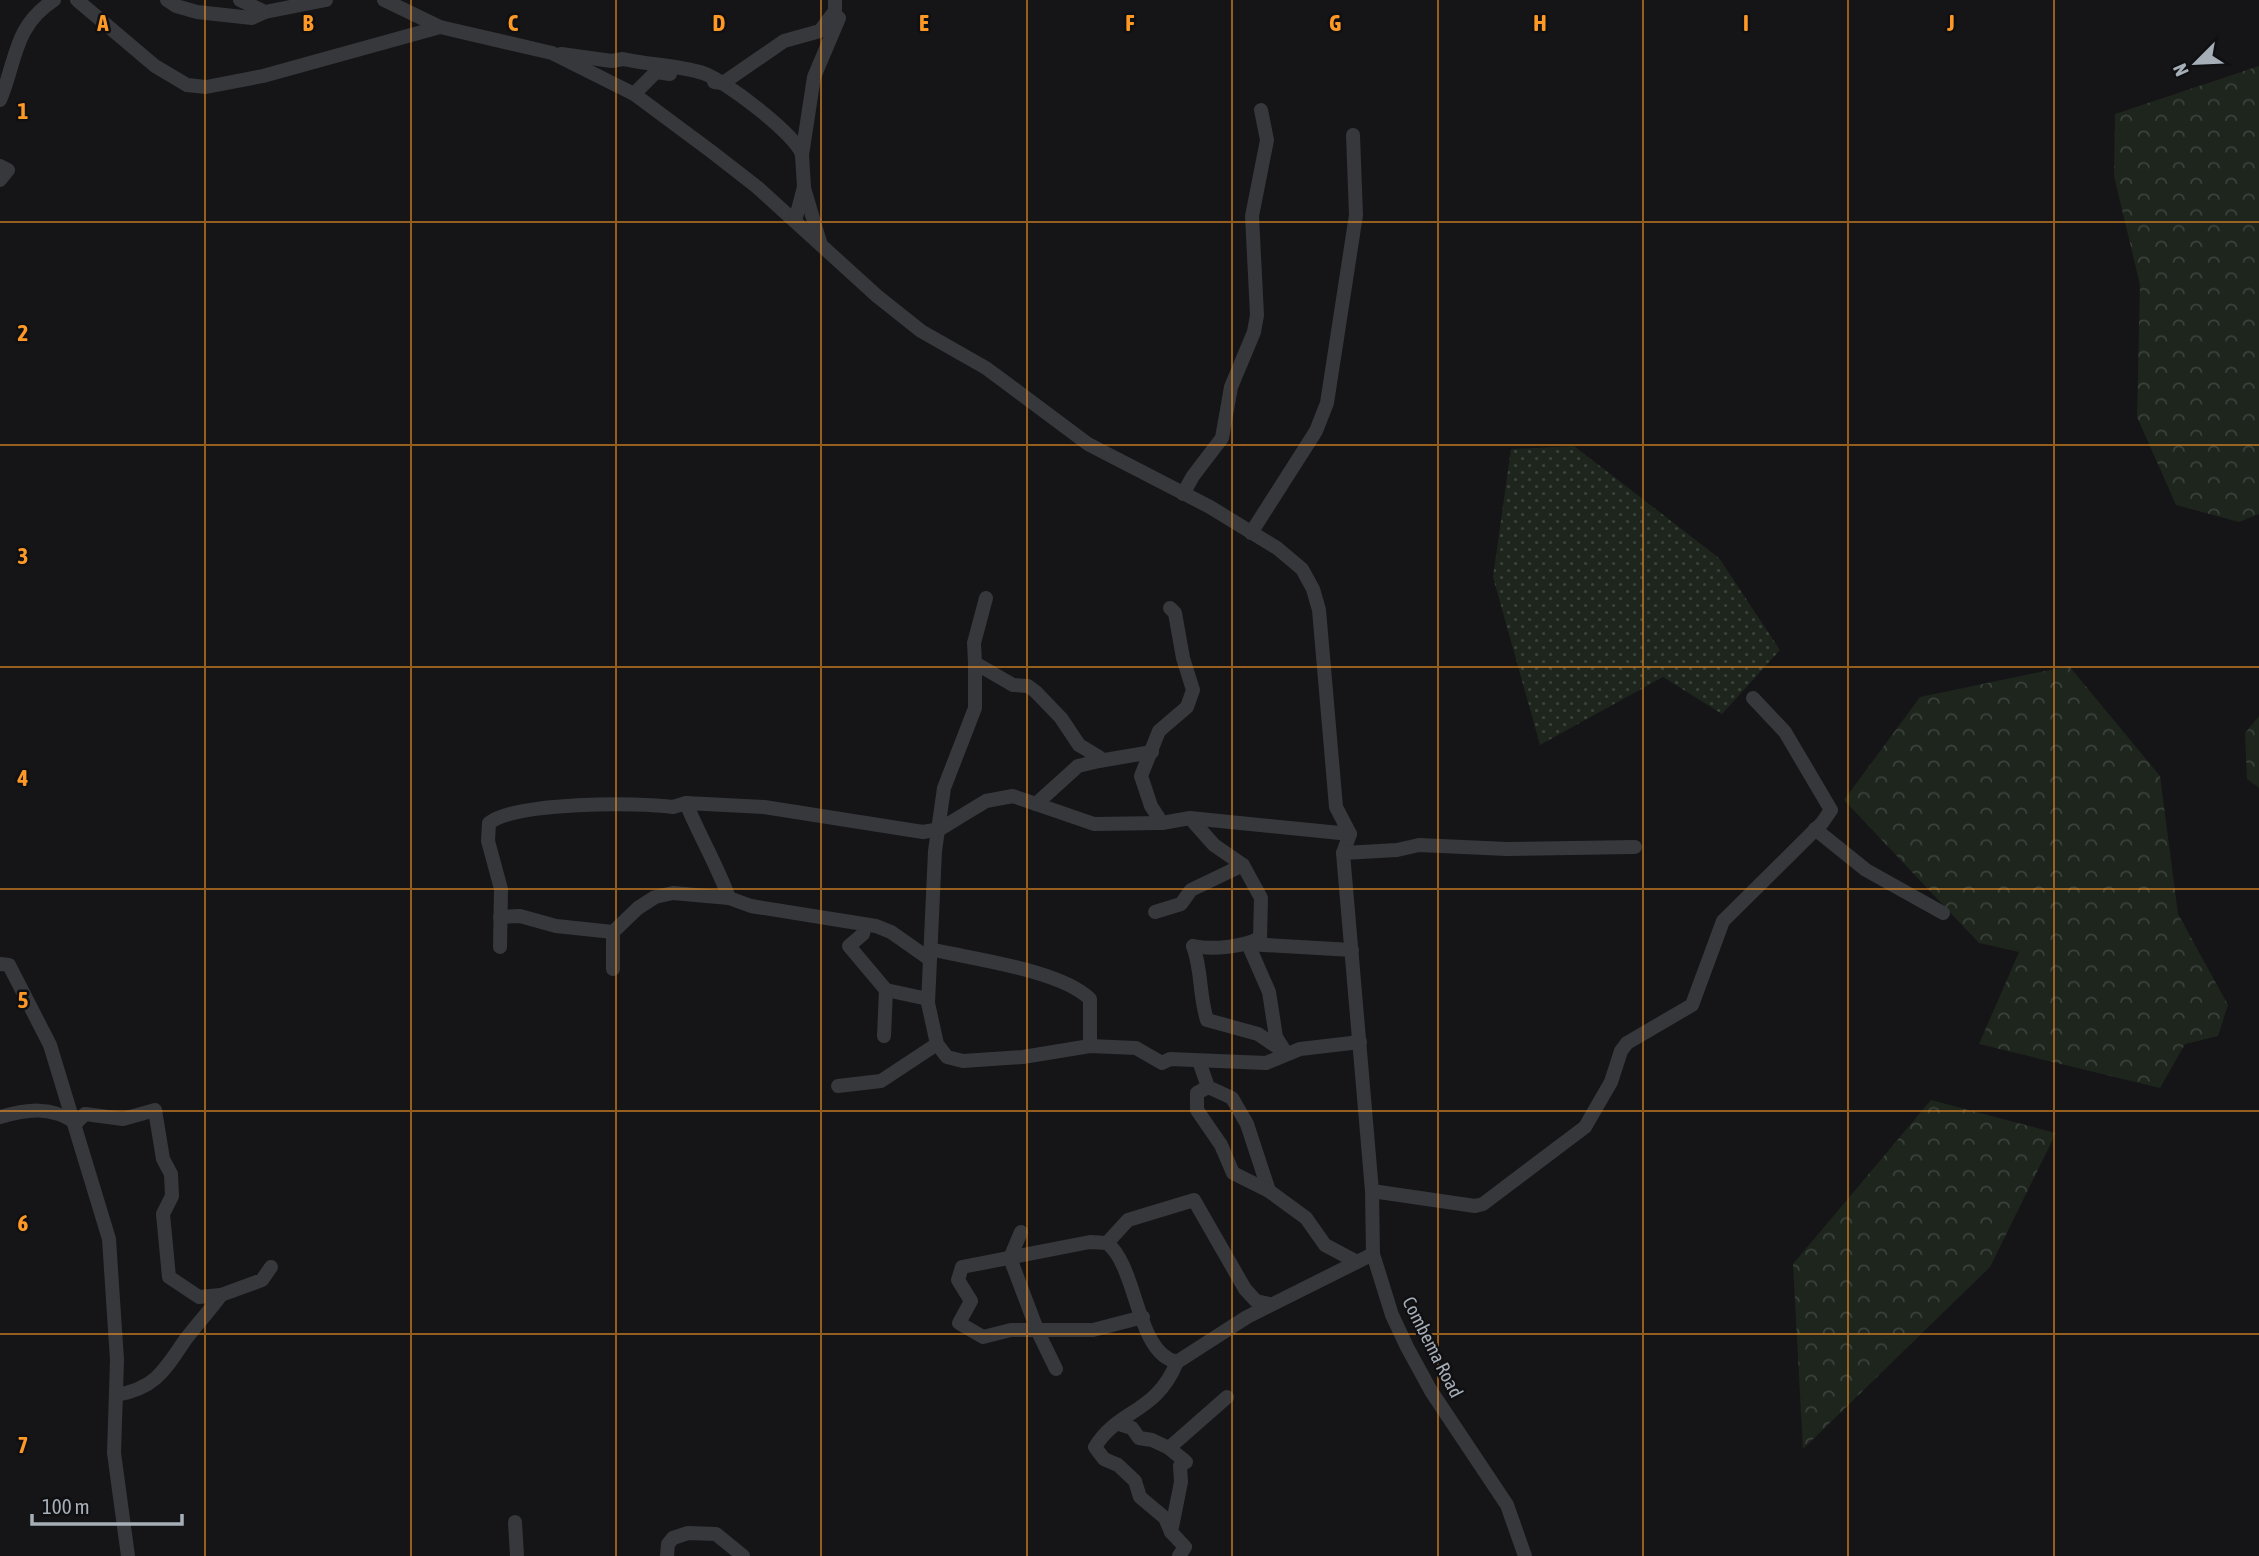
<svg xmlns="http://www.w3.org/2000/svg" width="2259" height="1556" font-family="'Asap Condensed',sans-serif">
  <defs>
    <pattern id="grass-dots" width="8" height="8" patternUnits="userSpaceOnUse" patternTransform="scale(1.75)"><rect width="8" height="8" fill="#1d251d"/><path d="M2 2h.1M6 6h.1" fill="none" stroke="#3b423c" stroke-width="1.8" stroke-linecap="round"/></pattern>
    <pattern id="forest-crowns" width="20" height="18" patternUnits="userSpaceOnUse" patternTransform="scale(1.75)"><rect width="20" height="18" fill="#1d251d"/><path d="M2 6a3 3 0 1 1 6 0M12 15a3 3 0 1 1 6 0" fill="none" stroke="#3b423c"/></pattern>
  </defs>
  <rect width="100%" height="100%" fill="#151517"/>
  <polygon fill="url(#grass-dots)" points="1574,446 1719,558 1780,650 1722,714 1663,677 1540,745 1493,577 1511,449"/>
  <g fill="url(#forest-crowns)">
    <polygon points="2259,66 2259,514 2239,522 2176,505 2137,417 2140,285 2114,176 2115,114"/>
    <polygon points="2069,666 2160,776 2178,914 2228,1005 2218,1036 2185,1044 2160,1088 1979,1044 2019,952 1979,943 1844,800 1920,697"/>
    <polygon points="2259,716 2259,788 2247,779 2245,733"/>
    <polygon points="1931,1100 2056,1133 1990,1267 1803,1449 1793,1264"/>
  </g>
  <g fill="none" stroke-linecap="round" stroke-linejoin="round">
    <g stroke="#36383c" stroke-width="14">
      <polyline points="77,0 155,66 187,85 206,87 263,76 440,27 552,53 634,94 712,152 757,187 877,296 921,331 986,368 1088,444 1210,507 1277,548 1302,569 1313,589 1319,610 1336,807 1350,834 1343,853 1372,1191 1373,1254 1392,1315 1407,1347 1431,1391 1507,1505 1525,1556"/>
      <polyline points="167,0 176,6 197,12 252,18 265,12 326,0"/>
      <polyline points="240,0 265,12"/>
      <polyline points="384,0 440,27"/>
      <path d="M561,54L612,61L623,59C649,65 677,65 703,73C724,80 797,135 802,155"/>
      <polyline points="714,82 723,83 784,41 820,31 835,11 835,0"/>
      <polyline points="634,94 656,72 670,74"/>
      <path d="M0,100C17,60 13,27 54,0"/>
      <polyline points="0,166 8,170 0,180"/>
      <polyline points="804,188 820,242"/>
      <polyline points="795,221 804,187 802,155 814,77 839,18"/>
      <polyline points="1183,494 1193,476 1222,438 1231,387 1254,332 1257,315 1252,216 1267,140 1261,110"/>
      <polyline points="1251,533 1316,431 1327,403 1356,215 1353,135"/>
      <polyline points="986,598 974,643 975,663 1013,685 1028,686 1036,692 1061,718 1079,745 1099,757 1099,761 1078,766 1036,804"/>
      <polyline points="975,663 975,708 944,788 935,851 928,1003 937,1044 947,1057 963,1061 1023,1057 1090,1046 1136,1048 1162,1063 1170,1059 1266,1063 1300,1049 1360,1042"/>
      <polyline points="1099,761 1152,752"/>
      <path d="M686,803C699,835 717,865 729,898"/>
      <path d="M1190,818L1214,845L1243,865L1261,898L1260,938C1243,947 1213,950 1193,946"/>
      <polyline points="1162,823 1151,806 1141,776 1159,731 1187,707 1193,690 1183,658 1175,613 1170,608"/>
      <polyline points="1815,829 1866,870 1943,913"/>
      <polyline points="1343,853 1397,850 1419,845 1507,849 1635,847"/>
      <polyline points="1155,912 1181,904 1191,890 1243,865"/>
      <polyline points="500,917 520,916 556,926 613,932"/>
      <polyline points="865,925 863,934 849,946 886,990 928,999"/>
      <path d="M1193,946C1202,970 1199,995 1207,1020L1258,1034L1286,1053L1276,1037L1269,992L1248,944L1352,950"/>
      <path d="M500,947L501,889L488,841L489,823C516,802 638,802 673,807L686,803L764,807L923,832L940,829L986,801L1013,796L1094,824L1162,823L1190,818L1350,834"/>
      <path d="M930,949C972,959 1061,970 1090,999V1046"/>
      <polyline points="0,964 9,965 50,1045 109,1239 117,1360 114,1453 128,1556"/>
      <polyline points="613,969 613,932 638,908 655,897 673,893 729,898 751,906 876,926 891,932 928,958"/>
      <polyline points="884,1036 886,990"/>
      <polyline points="1199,1061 1208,1087 1232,1098 1247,1124 1269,1191"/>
      <polyline points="838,1086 881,1081 937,1044"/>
      <polyline points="1208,1087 1197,1093 1197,1110 1221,1145 1233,1173 1269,1191 1306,1218 1325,1245 1357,1262"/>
      <path d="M0,1117C28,1109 51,1106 76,1123L85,1114L123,1119L155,1110L163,1159L171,1174L172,1196L163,1214L169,1277L199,1297L221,1295L262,1280L271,1267"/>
      <polyline points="1372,1191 1475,1206 1483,1204 1585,1127 1611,1082 1621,1051 1627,1043 1692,1005 1723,921 1822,823 1831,810 1785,732 1753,698"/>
      <polyline points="1021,1232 1010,1258 1038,1332 1056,1369"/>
      <polyline points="1107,1243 1128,1220 1194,1200 1245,1289 1256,1301 1270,1304"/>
      <path d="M1143,1317L1093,1330H1011L983,1337L959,1323L971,1301L958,1280L962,1267L1090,1242L1107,1243C1138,1267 1136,1354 1177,1362L1247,1317L1373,1254"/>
      <path d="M116,1395C153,1389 163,1373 183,1343C194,1327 209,1312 221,1295"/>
      <polyline points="1119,1424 1132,1428 1139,1438 1152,1440 1169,1448 1227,1397"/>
      <polyline points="1169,1448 1186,1462 1180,1466 1181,1482 1171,1532 1185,1547 1179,1556"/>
      <polyline points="515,1522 517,1556"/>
      <path d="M1171,1532L1165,1518L1140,1497L1135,1481L1118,1465L1104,1459L1095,1447C1118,1409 1156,1414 1177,1362"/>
      <polyline points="667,1556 668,1544 673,1538 688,1533 716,1534 743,1556"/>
    </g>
  </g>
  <path fill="none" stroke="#ff9925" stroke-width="2" stroke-opacity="0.55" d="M205,0V1556M411,0V1556M616,0V1556M821,0V1556M1027,0V1556M1232,0V1556M1438,0V1556M1643,0V1556M1848,0V1556M2054,0V1556M0,222H2259M0,445H2259M0,667H2259M0,889H2259M0,1111H2259M0,1334H2259"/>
  <g text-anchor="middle" stroke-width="5" stroke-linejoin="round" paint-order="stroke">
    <g font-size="19" fill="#a6aeb8" stroke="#101012">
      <text transform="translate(1433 1347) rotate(63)" y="7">Combema Road</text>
    </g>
  </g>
  <g font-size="23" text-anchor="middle" font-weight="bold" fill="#ff9925" stroke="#101012" stroke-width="5" stroke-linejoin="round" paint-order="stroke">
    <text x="103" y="31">A</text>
    <text x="308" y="31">B</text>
    <text x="513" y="31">C</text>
    <text x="719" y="31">D</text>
    <text x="924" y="31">E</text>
    <text x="1130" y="31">F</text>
    <text x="1335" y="31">G</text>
    <text x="1540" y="31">H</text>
    <text x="1746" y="31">I</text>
    <text x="1951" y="31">J</text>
    <text x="23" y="119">1</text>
    <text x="23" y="341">2</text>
    <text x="23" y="564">3</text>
    <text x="23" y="786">4</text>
    <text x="23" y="1008">5</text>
    <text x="23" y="1231">6</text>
    <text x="23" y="1453">7</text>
  </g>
  <g transform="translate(2196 63) rotate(246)" stroke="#101012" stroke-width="5" paint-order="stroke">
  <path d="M0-5L12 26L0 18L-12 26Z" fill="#a6aeb8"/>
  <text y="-10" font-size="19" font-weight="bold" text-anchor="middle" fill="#a6aeb8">N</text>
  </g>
  <path d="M32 1514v10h150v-10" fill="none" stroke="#a6aeb8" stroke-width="3.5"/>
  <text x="42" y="1514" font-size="21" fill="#a6aeb8" stroke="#101012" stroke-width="5" paint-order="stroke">100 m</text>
</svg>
